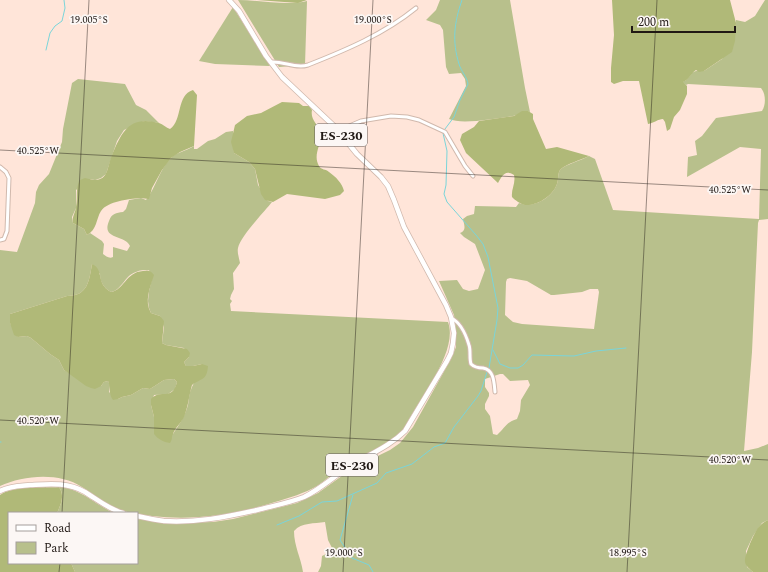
<svg xmlns="http://www.w3.org/2000/svg" width="768" height="572" font-family="Spectral,serif">
  <rect width="100%" height="100%" fill="#ffe5d9"/>
  <g fill="#b8c08c" fill-rule="evenodd">
    <path d="M238,0C260,0 287,6 307,1L305,65L279,67Z"/>
    <path d="M440,0H510L525,88L530,112C523,110 519,115 513,116C498,118 462,125 449,119L466,86L465,79L461,73L449,74L446,67L443,30L440,25L426,20L436,10Z"/>
    <path d="M765,0H768V219L759,220L758,223L752,352L744,451L758,448L768,444V520L762,523L753,536L746,551L747,567L753,572H318L321,566L322,556L330,552L332,548L328,540L325,522C314,524 302,522 294,531C294,546 301,558 303,572H75L71,563H137V519L177,523L213,522L233,519L297,503L318,493L353,468L390,450L400,443L413,427L451,359L456,347V330L454,315L439,281L457,280L463,289L469,291L478,289L485,270L475,244L464,237L460,233C467,230 464,225 463,219L467,216L474,214L475,206L516,207L519,203C533,209 552,198 557,184C559,179 557,173 561,169C565,165 582,160 589,156L595,159L613,210L759,219L761,149L740,147L687,177L688,157L697,155L695,141L702,136L716,118L762,111C766,105 766,94 761,88L688,84L686,85L682,82C694,78 687,69 704,71L722,59L736,31V20L745,22L755,16ZM510,278L527,281L551,295H554L582,292L590,289H598L599,292L594,329L522,324L513,322L505,315L506,282L507,279ZM500,374H503L510,381L528,380L530,385L521,400L520,411L517,419C506,422 505,428 497,435L493,434L490,416L485,409V404L489,396V393L485,387V379Z"/>
    <polygon points="233,7 270,66 215,64 199,61"/>
    <path d="M78,79L125,84L136,105L146,110L159,123L144,121L124,130L117,141L106,174L101,178L95,180L90,179L76,190V208L72,217L73,223L84,229L87,235L90,233L102,241L104,244L103,254C106,256 109,259 113,257V247L127,251L130,246C125,234 101,240 109,221C112,213 116,213 123,212L126,209L129,200L141,198L146,200C156,187 159,170 171,158C177,152 186,151 194,146V149H197L208,141L215,139L226,132L233,131L234,153L249,162L255,169L258,185L268,201L272,202C265,211 240,237 238,248C237,252 239,258 240,263L233,273L234,289L231,295L230,299L232,301L230,304L231,311L448,322C459,352 418,400 405,427C389,446 365,454 344,466C334,471 327,480 317,486C305,493 289,498 275,502C225,518 174,523 123,511C107,507 96,495 82,487C59,472 24,475 0,486V250L17,252L35,203L36,192L39,185L49,174L62,142L63,129L72,83ZM92,264L100,274C100,282 104,288 111,292C122,290 125,275 136,272C140,270 144,270 149,270L152,279L149,291L148,301L149,308L151,313L160,316L164,327L162,343L166,345L184,348L189,357L184,362L186,366H193L202,364C199,372 196,379 192,387C189,393 189,399 188,405C185,416 179,425 173,434H154V417L151,405L154,395L168,394L175,389L177,382L174,379L164,380L150,389L143,388L131,395L122,397L118,399L109,392L110,385L108,381L104,382L101,386L69,373L64,370L59,360L50,354L31,338L27,336L18,337L10,323V314L67,296C88,296 89,281 92,264Z"/>
    <path d="M59,487C80,488 96,505 114,513H57C61,504 65,496 59,487Z"/>
  </g>
  <g fill="#b0b978">
    <polygon points="257,0 307,0 298,3"/>
    <path d="M612,0H730L736,23L735,41L732,52L704,71L699,72L696,70C690,74 690,79 683,82L687,86V94L680,110L674,117L670,129L667,131L665,122L663,119C658,119 654,123 648,124L639,81H623L614,84L611,82V68L614,35Z"/>
    <path d="M193,90L197,95L194,146L180,152L171,158L162,170L152,188L149,199C146,199 143,198 140,198C129,199 108,201 101,211C96,219 97,230 87,235L84,229L73,223C72,216 75,214 76,207C78,197 75,189 80,180L85,178C109,185 106,170 112,155C122,131 130,115 159,123C163,124 166,128 170,129C183,120 176,95 193,90Z"/>
    <path d="M282,102L299,103L303,106H309L312,110C310,120 318,124 320,132C323,143 312,154 319,166C321,170 326,169 329,172C336,177 342,183 344,191L340,195L325,199L287,194L273,202L265,200L261,194L255,169L249,162L234,153L231,142L235,125L247,116L261,113Z"/>
    <path d="M522,111H528L533,114V119L546,149L557,147L589,156C581,160 566,164 561,169C557,173 559,179 557,184C553,196 537,206 525,205C520,204 515,200 512,197C511,189 516,183 514,175C505,169 502,176 498,183L466,153L460,140L462,134L474,127L479,121L514,116Z"/>
    <path d="M92,264C105,270 95,283 111,292C124,290 126,272 143,271C148,270 150,270 154,275C150,288 144,301 151,313L160,316L164,321L162,343L166,345L187,349L190,353L189,357L184,362L186,366H193L202,364L208,366C207,381 201,378 192,385C189,396 188,407 184,417C181,423 175,428 173,434C171,437 173,439 170,443C163,442 158,439 154,434V417L151,405V399C161,388 172,402 177,382L174,379L164,380L150,389L143,388L131,395L122,397L118,399L113,400C108,393 111,387 108,381L104,382L101,386L95,389L91,388L86,386L64,370L59,360L50,354L31,338L27,336L18,337L14,335L10,323V314L67,296C88,296 89,281 92,264Z"/>
    <path d="M59,487C65,496 61,504 57,513H9V563H71L75,572H0V495C14,485 43,488 59,487Z"/>
    <path d="M768,520V572H753C750,569 746,567 745,562C744,556 754,533 758,528C761,524 764,522 768,520Z"/>
  </g>
  <g fill="none" stroke-linecap="round" stroke-linejoin="round">
    <g stroke="#7ad5da" stroke-width="1">
      <polyline points="46,50 50,33 55,26 62,21 65,8 64,0"/>
      <path d="M445,129L454,117L460,100L468,84C467,77 461,71 459,64C452,41 454,23 462,0"/>
      <polyline points="443,133 447,151 446,185 444,194 447,202 476,235 483,244 488,257 498,308 497,320 489,368"/>
      <polyline points="493,350 500,364 510,368 518,368 523,365 532,355 574,356 596,351 626,348"/>
      <polyline points="0,442 1,442"/>
      <polyline points="353,495 340,540 352,558 369,565 373,572"/>
      <polyline points="277,525 299,516 322,502 337,501 377,483 386,473 412,464 434,447 445,443 454,427 478,396 481,391 487,372"/>
    </g>
    <g stroke="#d1b9ad" stroke-width="5">
      <g id="street">
        <path d="M271,62C284,61 295,69 308,65C346,50 384,34 416,8"/>
        <polyline points="338,131 361,121 391,116 407,117 419,120 445,132 465,166 473,176"/>
        <polyline points="0,167 6,172 9,178 7,231 4,239 0,240"/>
        <path d="M451,318C460,322 466,335 469,345C471,351 469,358 471,364C474,367 478,368 483,368C494,370 494,382 495,392"/>
      </g>
    </g>
    <g stroke="#d1b9ad" stroke-width="6">
      <g id="primary">
        <path d="M0,491C9,486 20,486 30,485C50,484 67,482 85,492C98,500 108,509 123,513"/>
        <path d="M137,516C146,518 155,520 164,521C196,523 226,517 257,510C272,506 289,503 304,497C321,489 335,475 352,465C370,454 390,446 405,431L447,361L451,353L453,343L454,333L451,317L446,305L404,227L394,200L388,186L381,177L357,154L335,127L282,77L266,56L239,11L229,0"/>
      </g>
    </g>
    <use href="#street" stroke="#fff" stroke-width="3"/>
    <use href="#primary" stroke="#fff" stroke-width="4.5"/>
  </g>
  <path fill="none" stroke="#201814" stroke-width="1" stroke-opacity="0.45" d="M0,150L768,190M0,420L768,460M62,513L89,0M59,572L60,563M343,572L373,0M627,572L657,0"/>
  <g text-anchor="middle" stroke-width="3.5" stroke-linejoin="round" paint-order="stroke">
    <g fill="#fcf7f5" stroke="#625b58" stroke-width="1">
      <rect x="315" y="124" width="52" height="22" rx="3"/>
      <rect x="326" y="454" width="52" height="22" rx="3"/>
    </g>
    <g font-size="13" font-weight="bold" fill="#201814">
      <text x="341" y="140">ES-230</text>
      <text x="352" y="470">ES-230</text>
    </g>
  </g>
  <g font-size="10" text-anchor="middle" fill="#201814" stroke="#fcf7f5" stroke-width="3.5" stroke-linejoin="round" paint-order="stroke">
    <text x="89" y="23">19.005°S</text>
    <text x="373" y="23">19.000°S</text>
    <text x="38" y="154">40.525°W</text>
    <text x="730" y="193">40.525°W</text>
    <text x="38" y="424">40.520°W</text>
    <text x="730" y="463">40.520°W</text>
    <text x="344" y="556">19.000°S</text>
    <text x="628" y="556">18.995°S</text>
  </g>
  <rect x="8" y="512" width="130" height="52" fill="#fcf7f5" stroke="#a49e9b"/>
  <rect x="16" y="525" width="20" height="6" fill="#ffffff" stroke="#a49e9b"/>
  <text x="44" y="532" font-size="12" fill="#201814">Road</text>
  <rect x="16" y="542" width="20" height="12" fill="#b8c08c" stroke="#a49e9b"/>
  <text x="44" y="552" font-size="12" fill="#201814">Park</text>
  <path d="M632 26v6h103v-6" fill="none" stroke="#201814" stroke-width="2"/>
  <text x="638" y="26" font-size="12" fill="#201814" stroke="#fcf7f5" stroke-width="3" paint-order="stroke">200 m</text>
</svg>
